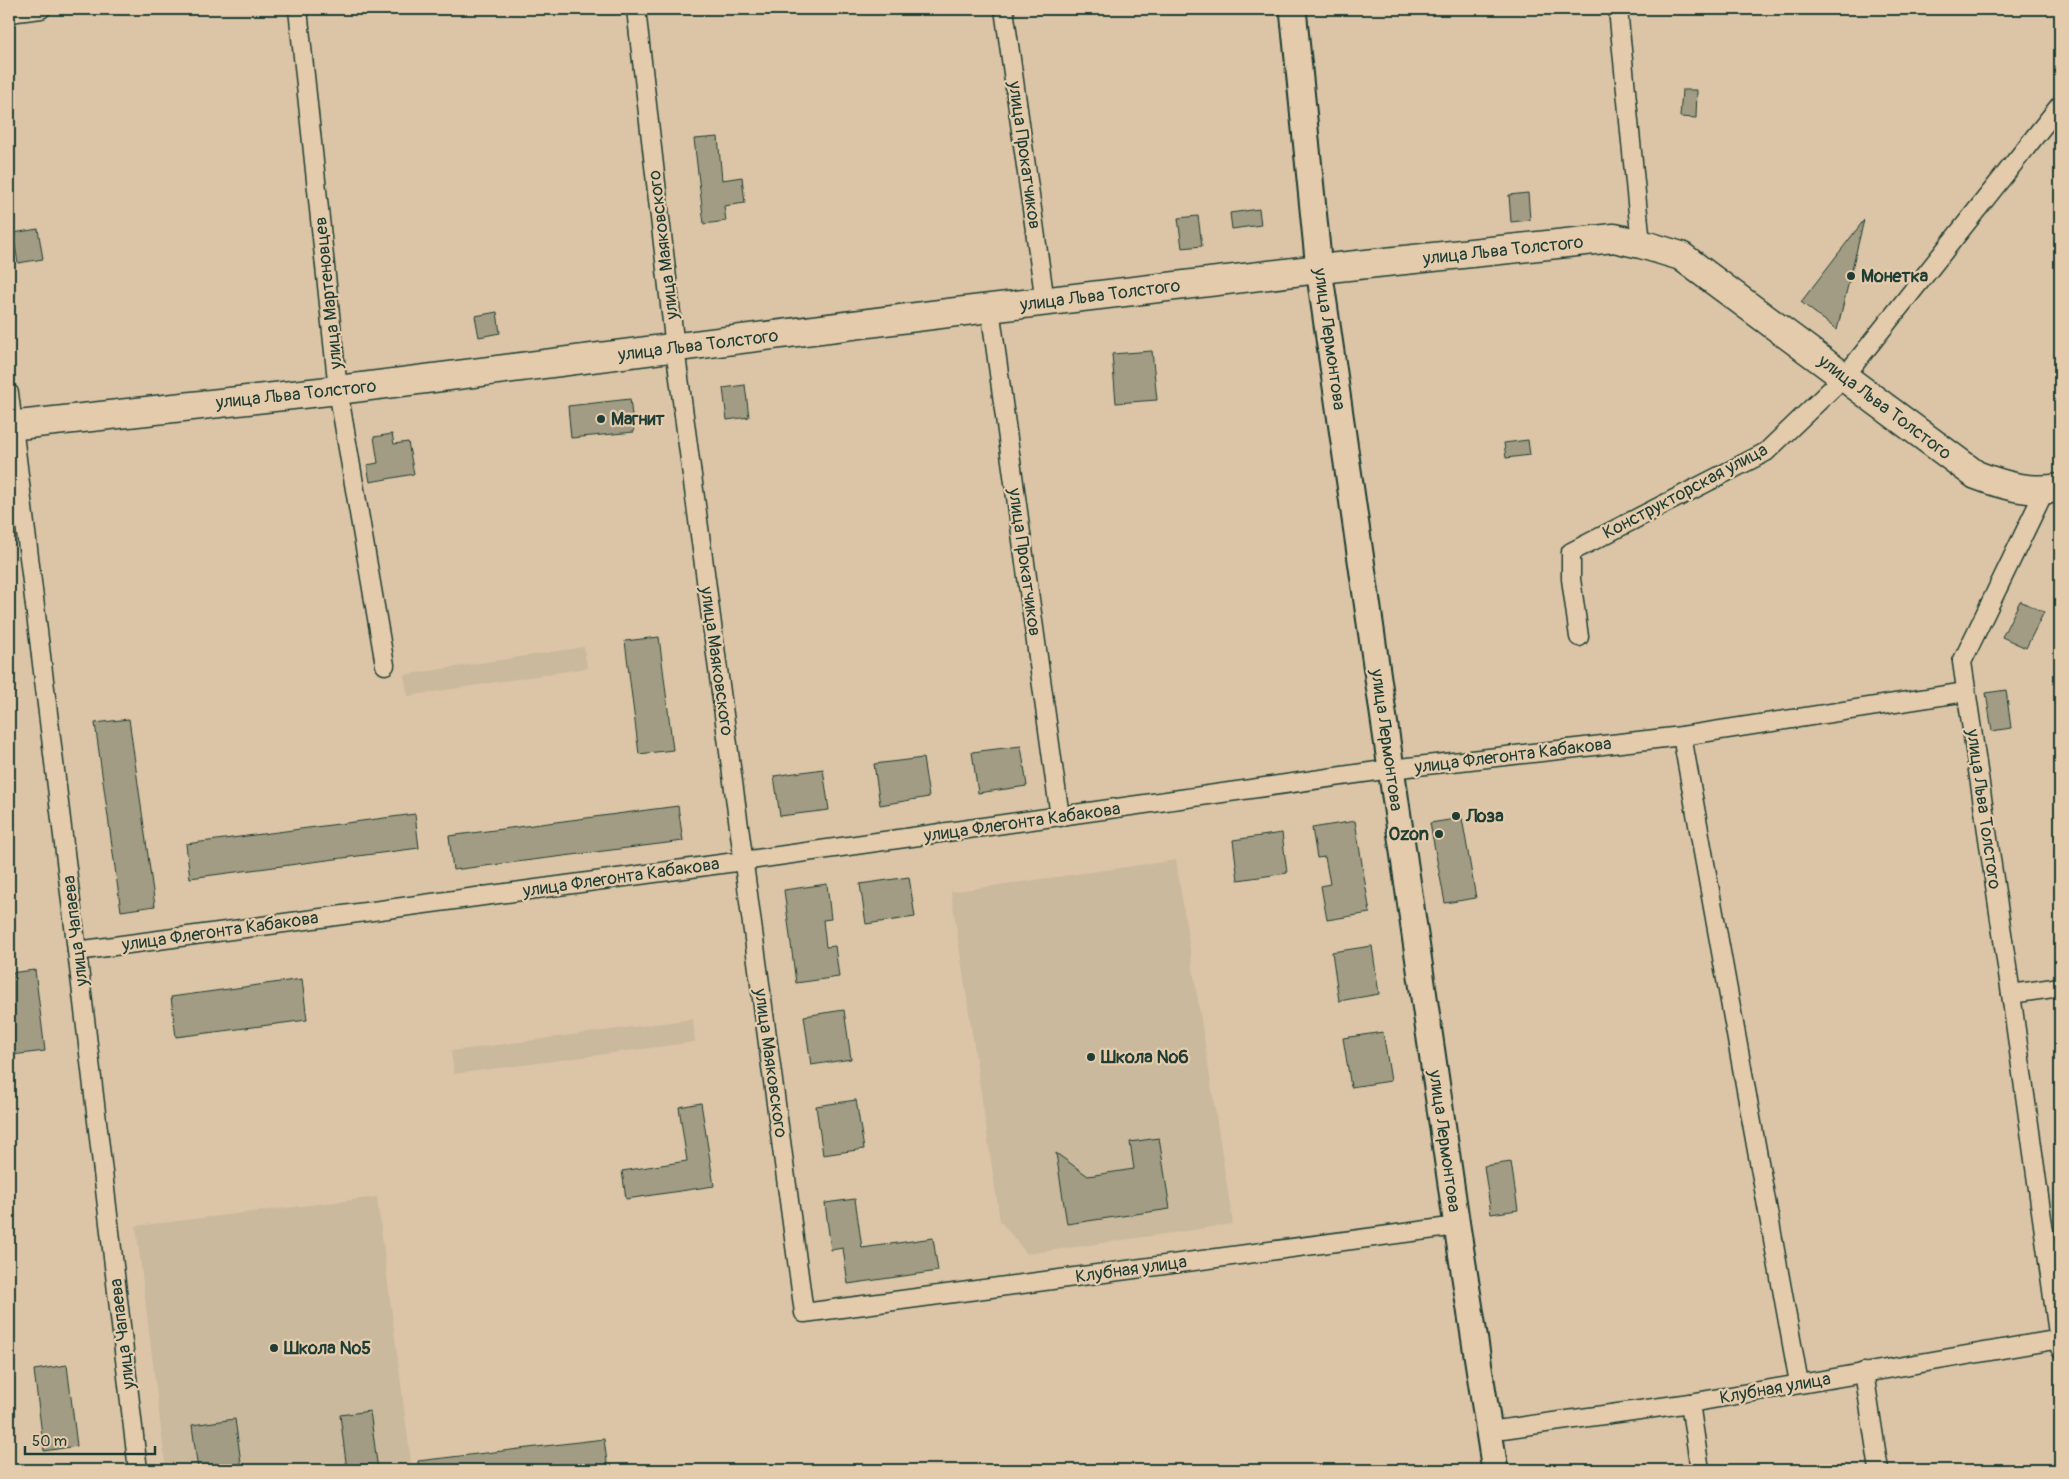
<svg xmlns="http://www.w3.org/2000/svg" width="2069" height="1479" font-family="Pangolin,sans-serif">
  <rect width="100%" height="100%" fill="#dbc5a6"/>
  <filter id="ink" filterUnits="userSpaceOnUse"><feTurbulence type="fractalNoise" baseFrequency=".02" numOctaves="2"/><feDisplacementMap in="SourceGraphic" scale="10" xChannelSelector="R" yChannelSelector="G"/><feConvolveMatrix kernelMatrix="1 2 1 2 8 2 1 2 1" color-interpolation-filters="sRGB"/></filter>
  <g filter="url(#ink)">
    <g fill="#cab99c">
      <polygon points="584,647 587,668 408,696 404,675"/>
      <polygon points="1176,860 1233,1224 1027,1254 1000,1221 951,892"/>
      <polygon points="693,1019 695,1042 454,1074 451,1051"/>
      <polygon points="377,1197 412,1470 166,1470 136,1226"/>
    </g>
    <g fill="#a19c83" stroke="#1f3d34">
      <polygon points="1682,90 1697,90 1696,118 1680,117"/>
      <polygon points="718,137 722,180 742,177 745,203 724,206 726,221 704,224 694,139"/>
      <polygon points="1528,193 1530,220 1511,222 1509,195"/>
      <polygon points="1259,209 1261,225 1232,229 1230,213"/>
      <polygon points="1198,216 1202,246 1182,248 1178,218"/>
      <polygon points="1864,220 1837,330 1801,302"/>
      <polygon points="38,229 43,259 18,263 13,233"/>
      <polygon points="497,312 500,333 479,337 475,316"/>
      <polygon points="1152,351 1157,400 1116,403 1112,354"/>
      <polygon points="745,385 749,417 727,420 723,388"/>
      <polygon points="630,399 634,432 571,438 568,406"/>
      <polygon points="392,434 394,444 408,442 414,474 370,482 367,465 378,463 374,437"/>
      <polygon points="1528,440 1530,455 1506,458 1504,443"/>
      <polygon points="2020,601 2044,612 2026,648 2002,637"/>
      <polygon points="659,637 673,750 639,754 625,641"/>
      <polygon points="2006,690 2011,728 1992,731 1986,693"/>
      <polygon points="129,719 155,906 121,911 95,723"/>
      <polygon points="1021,746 1027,786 978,793 972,752"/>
      <polygon points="923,758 929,797 880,805 874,764"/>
      <polygon points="823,769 829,810 780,816 774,776"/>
      <polygon points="678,806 683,841 453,870 449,836"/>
      <polygon points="415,814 419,848 190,878 186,844"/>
      <polygon points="1462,818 1476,898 1445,903 1430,823"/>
      <polygon points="1355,821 1370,913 1327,920 1321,886 1330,884 1325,857 1317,858 1312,828"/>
      <polygon points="1282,833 1287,873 1238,880 1233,840"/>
      <polygon points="909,877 915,917 866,924 860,884"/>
      <polygon points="827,884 831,919 823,920 826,947 835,946 839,977 796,983 784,890"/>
      <polygon points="1372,946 1379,994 1339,1001 1332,952"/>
      <polygon points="35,970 45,1051 12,1055 9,1033 9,973"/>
      <polygon points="302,979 307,1020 176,1037 171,997"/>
      <polygon points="844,1010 851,1059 811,1065 804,1016"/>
      <polygon points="1383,1032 1391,1081 1351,1087 1343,1038"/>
      <polygon points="856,1100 864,1149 823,1155 816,1106"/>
      <polygon points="701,1103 714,1186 626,1199 622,1171 687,1161 679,1107"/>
      <polygon points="1159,1138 1170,1209 1067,1224 1056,1153 1088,1176 1134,1169 1130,1142"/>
      <polygon points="1511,1162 1518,1210 1491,1214 1484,1166"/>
      <polygon points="855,1199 862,1248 933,1238 938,1271 848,1284 843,1248 831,1250 825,1203"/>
      <polygon points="67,1365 77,1446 44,1451 34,1370"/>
      <polygon points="370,1411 378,1470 347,1470 340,1415"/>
      <polygon points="235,1419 242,1470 198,1470 192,1425"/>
      <polygon points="604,1439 608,1470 418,1470 418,1461"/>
    </g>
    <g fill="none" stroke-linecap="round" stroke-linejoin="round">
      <g stroke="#1f3d34" stroke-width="21">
        <g id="street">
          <polyline points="298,9 338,390 385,665"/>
          <polyline points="636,9 675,348 804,1313 1457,1226"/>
          <polyline points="1004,9 1045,302"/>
          <polyline points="1618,9 1641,244"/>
          <polyline points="9,13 41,9"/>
          <polyline points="990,308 1060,817"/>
          <polyline points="9,393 77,951 138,1470"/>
          <polyline points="2045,490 1962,662 2011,994 2060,1348"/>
          <polyline points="1579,637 1571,579 1571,552 1766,452 1845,376 2060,105"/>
          <polyline points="1682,736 1799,1383"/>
          <polyline points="77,951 743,861 1391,769 1682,736 1966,692"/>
          <polyline points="2011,994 2060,987"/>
          <polyline points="1864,1372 1879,1470"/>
          <polyline points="1690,1403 1700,1470"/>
          <polyline points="1489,1431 1690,1403 2060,1339"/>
        </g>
      </g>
      <g stroke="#1f3d34" stroke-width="29">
        <polyline id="secondary" points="1293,9 1319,269 1457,1226 1495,1470"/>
      </g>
      <g stroke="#1f3d34" stroke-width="31">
        <path id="primary" d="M9,426L338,390L948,313L1319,269L1614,238L1641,244L1681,256L1976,475C2005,486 2029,493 2060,488"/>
      </g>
      <use href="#street" stroke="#e3cbab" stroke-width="18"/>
      <use href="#secondary" stroke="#e3cbab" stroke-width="25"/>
      <use href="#primary" stroke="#e3cbab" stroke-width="28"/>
    </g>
  </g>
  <g fill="#1f3d34" stroke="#e3cbab" stroke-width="2">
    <circle cx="1851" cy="276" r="5"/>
    <circle cx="601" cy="419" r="5"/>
    <circle cx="1456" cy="816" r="5"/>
    <circle cx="1439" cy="834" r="5"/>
    <circle cx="1091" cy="1057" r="5"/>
    <circle cx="274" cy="1348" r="5"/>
  </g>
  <g text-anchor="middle" stroke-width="4.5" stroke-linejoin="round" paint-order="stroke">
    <g font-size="18" fill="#1f3d34" stroke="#e3cbab">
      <text transform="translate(1025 155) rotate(82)" y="6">улица Прокатчиков</text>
      <text transform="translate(663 245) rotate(-97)" y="6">улица Маяковского</text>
      <text transform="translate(1503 250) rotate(-6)" y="6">улица Льва Толстого</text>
      <text transform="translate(328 293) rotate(-96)" y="6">улица Мартеновцев</text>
      <text transform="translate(1100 295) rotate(-7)" y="6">улица Льва Толстого</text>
      <text transform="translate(1330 339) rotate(82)" y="6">улица Лермонтова</text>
      <text transform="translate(698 345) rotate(-7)" y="6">улица Льва Толстого</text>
      <text transform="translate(296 394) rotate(-6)" y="6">улица Льва Толстого</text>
      <text transform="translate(1885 407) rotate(37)" y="6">улица Льва Толстого</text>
      <text transform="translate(1685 491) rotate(-28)" y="6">Конструкторская улица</text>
      <text transform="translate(1025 562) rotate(82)" y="6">улица Прокатчиков</text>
      <text transform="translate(717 661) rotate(82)" y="6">улица Маяковского</text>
      <text transform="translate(1387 740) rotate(82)" y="6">улица Лермонтова</text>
      <text transform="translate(1513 755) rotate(-7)" y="6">улица Флегонта Кабакова</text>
      <text transform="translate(1984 809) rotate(82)" y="6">улица Льва Толстого</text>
      <text transform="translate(1022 822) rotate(-8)" y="6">улица Флегонта Кабакова</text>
      <text transform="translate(621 877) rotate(-8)" y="6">улица Флегонта Кабакова</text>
      <text transform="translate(75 931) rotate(-97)" y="6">улица Чапаева</text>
      <text transform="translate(220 931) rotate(-8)" y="6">улица Флегонта Кабакова</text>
      <text transform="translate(771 1063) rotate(82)" y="6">улица Маяковского</text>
      <text transform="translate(1445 1141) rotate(82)" y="6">улица Лермонтова</text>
      <text transform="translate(1131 1269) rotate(-8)" y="6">Клубная улица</text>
      <text transform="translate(122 1334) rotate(-97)" y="6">улица Чапаева</text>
      <text transform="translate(1775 1388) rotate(-10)" y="6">Клубная улица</text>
    </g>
    <g font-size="18" font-weight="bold" fill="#1f3d34" stroke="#e3cbab" text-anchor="start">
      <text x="1861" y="282">Монетка</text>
      <text x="611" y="425">Магнит</text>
      <text x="1466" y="822">Лоза</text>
      <text x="1429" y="840" text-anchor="end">Ozon</text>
      <text x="1101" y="1063">Школа №6</text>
      <text x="284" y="1354">Школа №5</text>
    </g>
  </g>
  <rect width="2069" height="1479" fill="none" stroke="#e3cbab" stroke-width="30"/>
  <rect x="15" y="15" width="2039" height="1449" fill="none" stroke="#1f3d34" stroke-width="2" filter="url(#ink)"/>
  <path d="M25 1446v8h130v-8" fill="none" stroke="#1f3d34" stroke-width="2.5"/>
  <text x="32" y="1446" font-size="15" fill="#1f3d34" stroke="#e3cbab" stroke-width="4" paint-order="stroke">50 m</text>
</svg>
